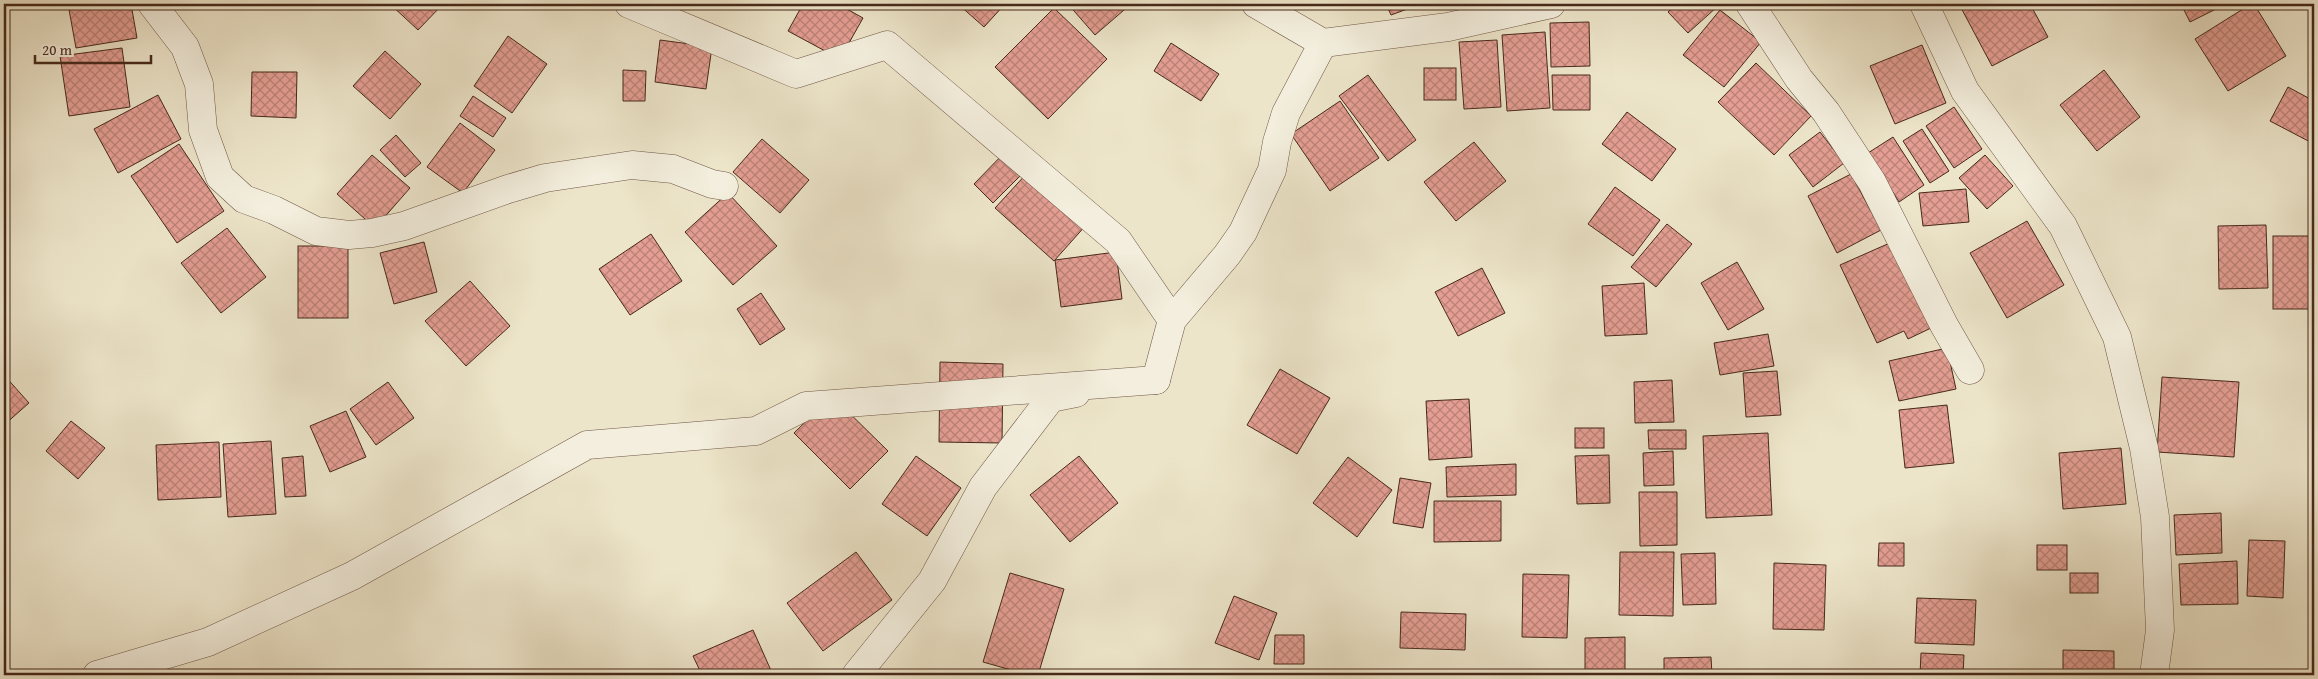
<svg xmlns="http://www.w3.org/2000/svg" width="2318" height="679" font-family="'Gentium Book Plus',serif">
  <defs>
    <pattern id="building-cross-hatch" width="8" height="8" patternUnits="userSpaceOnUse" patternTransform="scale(1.25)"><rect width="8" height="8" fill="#e49e93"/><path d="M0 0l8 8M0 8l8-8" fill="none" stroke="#bb8177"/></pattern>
  </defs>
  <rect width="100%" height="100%" fill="#ede5ca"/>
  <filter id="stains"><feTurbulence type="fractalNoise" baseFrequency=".004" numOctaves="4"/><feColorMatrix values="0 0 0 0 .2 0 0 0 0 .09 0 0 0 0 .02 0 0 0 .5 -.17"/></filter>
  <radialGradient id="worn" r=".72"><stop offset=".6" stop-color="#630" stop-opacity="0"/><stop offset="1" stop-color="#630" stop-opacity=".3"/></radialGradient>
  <g fill="url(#building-cross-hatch)" stroke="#47291b">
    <polygon points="68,4 131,4 137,38 76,48"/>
    <polygon points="390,4 443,4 418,30"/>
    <polygon points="803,4 838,4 863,18 840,59 788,31"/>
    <polygon points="958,4 1005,4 984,27"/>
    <polygon points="1068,4 1131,4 1095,35"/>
    <polygon points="1386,4 1421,4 1391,15"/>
    <polygon points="1677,4 1716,4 1718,6 1688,33 1668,12"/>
    <polygon points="1959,4 2030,4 2048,37 1992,66"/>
    <polygon points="2181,4 2226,4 2190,22"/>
    <polygon points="2251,4 2254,4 2286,56 2228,91 2195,39"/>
    <polygon points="1054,8 1107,59 1048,119 995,67"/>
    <polygon points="1720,10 1761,42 1724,87 1683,55"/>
    <polygon points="1589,22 1590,66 1551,67 1550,23"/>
    <polygon points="1545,32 1550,108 1507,111 1502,35"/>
    <polygon points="508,36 547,64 512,113 474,86"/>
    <polygon points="660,40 712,47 706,89 655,82"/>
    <polygon points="1497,40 1501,107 1464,109 1459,42"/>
    <polygon points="1171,43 1219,74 1201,101 1154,71"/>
    <polygon points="1922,45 1946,103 1895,124 1870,66"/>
    <polygon points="122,48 130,107 69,116 60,56"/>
    <polygon points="385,51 421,84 390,119 353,86"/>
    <polygon points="1756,63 1811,116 1774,155 1718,102"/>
    <rect x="1424" y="68" width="32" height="32"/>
    <polygon points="623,70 646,71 645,101 623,101"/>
    <polygon points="2104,70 2140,117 2097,151 2060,105"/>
    <polygon points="252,72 297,72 296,118 251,116"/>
    <polygon points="1368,75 1416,140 1388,161 1339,96"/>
    <polygon points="1552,75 1590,75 1590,110 1553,110"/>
    <polygon points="2288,87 2314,101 2314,144 2270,121"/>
    <polygon points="158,95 181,139 118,173 94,129"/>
    <polygon points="473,96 506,118 493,137 460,116"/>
    <polygon points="1340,101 1379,158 1330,191 1291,134"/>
    <polygon points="1954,107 1982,149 1954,168 1926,126"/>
    <polygon points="1627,112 1676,149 1652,181 1602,144"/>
    <polygon points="460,123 495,150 463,193 427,167"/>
    <polygon points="1922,129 1949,171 1930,183 1903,141"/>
    <polygon points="1820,132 1844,163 1813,187 1789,155"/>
    <polygon points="396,135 421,163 405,177 380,150"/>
    <polygon points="1893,137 1924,185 1899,202 1868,153"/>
    <polygon points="762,139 809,180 780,213 733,172"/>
    <polygon points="1474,142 1506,181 1456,221 1424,182"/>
    <polygon points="179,144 224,211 177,243 131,176"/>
    <polygon points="1007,150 1027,169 993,203 974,184"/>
    <polygon points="372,155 410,188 375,228 337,194"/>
    <polygon points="1985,155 2013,186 1987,209 1959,178"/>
    <polygon points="1029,171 1087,224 1054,261 995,208"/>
    <polygon points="1851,174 1881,230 1837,253 1808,196"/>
    <polygon points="1615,187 1660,220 1633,256 1588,224"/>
    <polygon points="1966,189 1969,222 1923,226 1919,193"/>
    <polygon points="728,193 777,246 733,285 685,232"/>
    <polygon points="2027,221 2064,285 2007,318 1970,253"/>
    <polygon points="1667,224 1692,244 1656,287 1631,267"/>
    <polygon points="2266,225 2268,288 2219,289 2218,226"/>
    <polygon points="227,228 266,277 221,313 181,263"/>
    <polygon points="651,234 682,281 630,315 599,269"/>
    <rect x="2273" y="236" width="41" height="73"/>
    <polygon points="424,242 437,292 394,304 380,253"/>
    <polygon points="1892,242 1931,328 1908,339 1904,331 1877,343 1840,265"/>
    <rect x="298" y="246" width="50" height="72"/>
    <polygon points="1116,252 1122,299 1061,307 1055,260"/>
    <polygon points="1737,262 1764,309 1728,330 1701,283"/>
    <polygon points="1482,268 1505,313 1458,336 1435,292"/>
    <polygon points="470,281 510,326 466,366 425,321"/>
    <polygon points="1644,283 1647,334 1605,336 1602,286"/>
    <polygon points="761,293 785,329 760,345 737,309"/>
    <polygon points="1768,334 1774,366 1720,375 1714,343"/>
    <polygon points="1947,348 1956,389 1899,401 1889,361"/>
    <polygon points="940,362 1003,364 1002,443 939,442"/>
    <polygon points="1280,369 1330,398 1297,454 1247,425"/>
    <polygon points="1777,371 1781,415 1746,417 1743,373"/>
    <polygon points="4,375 29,403 4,425"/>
    <polygon points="2162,377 2239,382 2234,457 2157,452"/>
    <polygon points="1672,380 1674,422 1635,423 1634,382"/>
    <polygon points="388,382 414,418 376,445 350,409"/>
    <polygon points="832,396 888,451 850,489 794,433"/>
    <polygon points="1469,399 1472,457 1429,460 1426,401"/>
    <polygon points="1947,405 1954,463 1905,468 1899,410"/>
    <polygon points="346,411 366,457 330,472 310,426"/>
    <polygon points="71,421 105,448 78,479 46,451"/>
    <rect x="1575" y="428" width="29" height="20"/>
    <polygon points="1648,430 1686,430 1686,449 1649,449"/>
    <polygon points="1768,433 1772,515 1706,518 1703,436"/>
    <polygon points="271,441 276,514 228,517 223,444"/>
    <polygon points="219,442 221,497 158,500 156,445"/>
    <polygon points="2121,448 2126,504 2063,509 2059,453"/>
    <polygon points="1673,451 1674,485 1644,486 1643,453"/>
    <polygon points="1609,455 1610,503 1577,504 1575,456"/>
    <polygon points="303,456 306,496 285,497 282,458"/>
    <polygon points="916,456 961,488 927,536 882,504"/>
    <polygon points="1079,456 1118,503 1070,542 1030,495"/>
    <polygon points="1348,457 1392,490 1357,537 1313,503"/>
    <polygon points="1516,464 1516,495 1447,497 1446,467"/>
    <polygon points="1400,478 1431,483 1423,528 1393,523"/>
    <polygon points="1639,492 1677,492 1677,545 1640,546"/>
    <polygon points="1434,501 1501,501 1501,541 1434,542"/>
    <polygon points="2221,513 2222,553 2176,555 2174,515"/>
    <polygon points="2249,540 2285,541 2283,598 2247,596"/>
    <polygon points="1879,543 1904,543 1904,566 1878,566"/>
    <rect x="2037" y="545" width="30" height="25"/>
    <polygon points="856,552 892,600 823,651 787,603"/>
    <polygon points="1620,552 1674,552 1673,616 1619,615"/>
    <polygon points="1715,553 1716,604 1683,605 1681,554"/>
    <polygon points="2237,561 2238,604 2181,605 2179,564"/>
    <polygon points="1774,563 1826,565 1824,630 1773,629"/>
    <polygon points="1010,573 1064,589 1038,675 1029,675 983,662"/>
    <rect x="2070" y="573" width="28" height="20"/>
    <polygon points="1523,574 1569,575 1567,638 1522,637"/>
    <polygon points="1234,596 1277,613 1259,660 1215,643"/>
    <polygon points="1917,598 1976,600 1974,645 1915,643"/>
    <polygon points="1401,612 1466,614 1465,650 1400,648"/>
    <polygon points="753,630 773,675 702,675 693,656"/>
    <polygon points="1275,635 1304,635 1304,664 1274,664"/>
    <polygon points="1625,637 1625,675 1585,675 1585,638"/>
    <polygon points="2063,650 2114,651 2114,675 2063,675"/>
    <polygon points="1921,653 1964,655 1963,675 1920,675"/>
    <polygon points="1711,657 1712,675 1664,675 1664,658"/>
  </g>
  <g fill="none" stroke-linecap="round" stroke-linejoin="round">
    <g stroke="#705847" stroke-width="29">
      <g id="street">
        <polyline points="152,4 185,47 199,84 203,130 220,177 244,199 274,210 316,231 349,235 372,233 404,226 508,189 545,178 632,165 673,169 712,184 724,186"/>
        <polyline points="629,4 796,74 887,45 1118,241 1172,320"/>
        <polyline points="1256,4 1323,43 1448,27 1551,4"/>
        <polyline points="1750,4 1799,79 1826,112 1872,182 1944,325 1970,370"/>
        <polyline points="1924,4 1965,91 2063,226 2117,337 2144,448 2155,517 2160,630 2154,675"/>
        <polyline points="1156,380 1172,320 1227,255 1243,232 1272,170 1277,142 1286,113 1323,43"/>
        <polyline points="97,675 208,642 352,576 587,445 756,431 806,406 1156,380"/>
        <polyline points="856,675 932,581 983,487 1051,398 1076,393"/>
      </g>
    </g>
    <use href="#street" stroke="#f3eedd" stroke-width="28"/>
  </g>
  <rect width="2318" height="679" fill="none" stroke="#ede5ca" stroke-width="20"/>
  <rect x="5" y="5" width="2308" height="669" fill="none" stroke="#47291b" stroke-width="2.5"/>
  <rect x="10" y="10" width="2298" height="659" fill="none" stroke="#47291b"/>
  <path d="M35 55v8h116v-8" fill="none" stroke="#47291b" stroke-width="2.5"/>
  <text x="42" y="55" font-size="15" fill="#47291b" stroke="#f3eedd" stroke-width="4" paint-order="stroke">20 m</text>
  <rect width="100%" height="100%" filter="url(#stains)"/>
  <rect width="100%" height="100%" fill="url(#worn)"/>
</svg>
